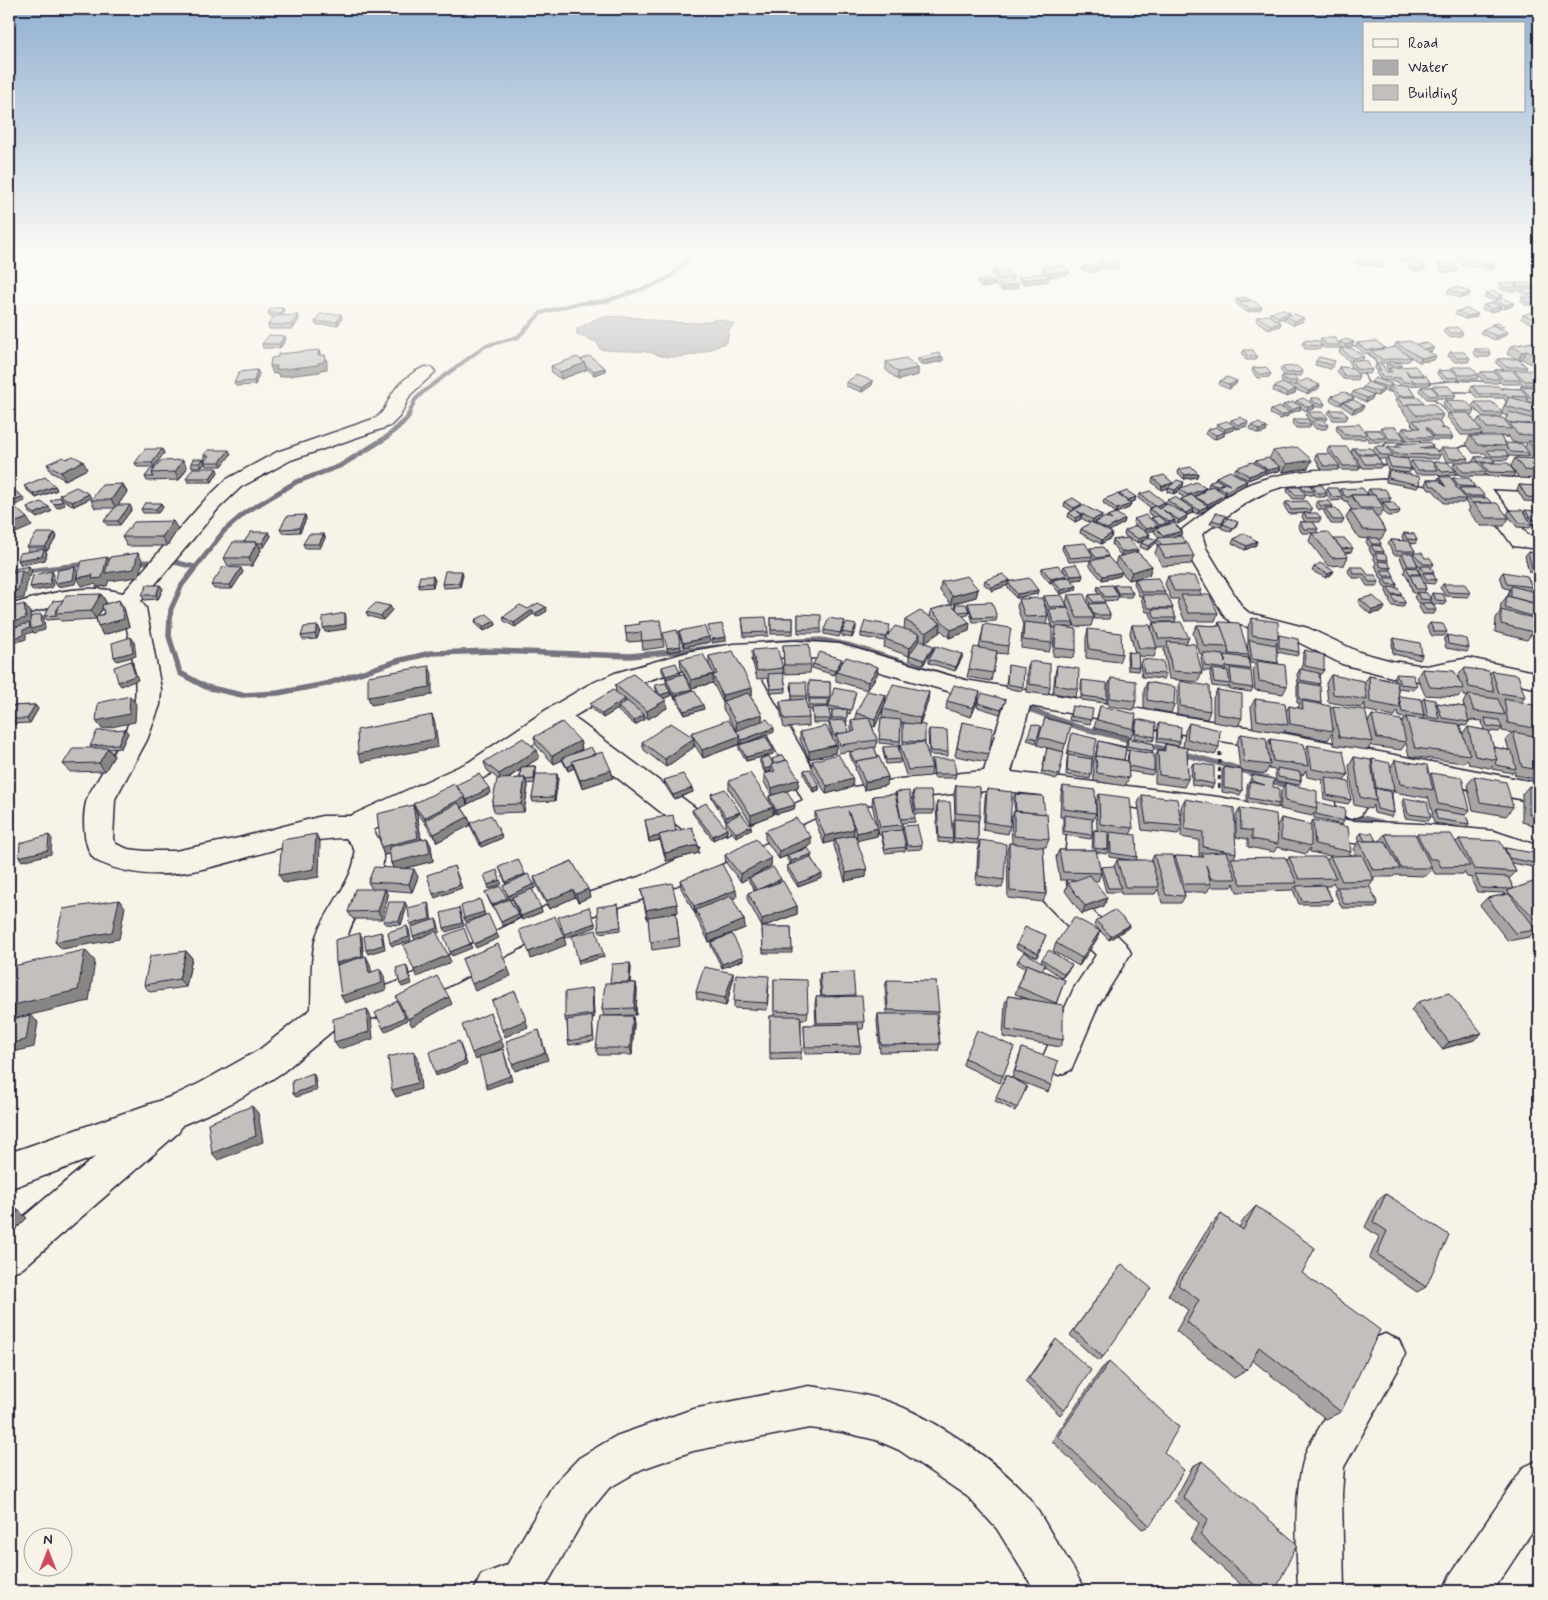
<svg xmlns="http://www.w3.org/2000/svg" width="1548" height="1600" font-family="Mynerve,sans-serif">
  <rect width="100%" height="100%" fill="#f7f3e8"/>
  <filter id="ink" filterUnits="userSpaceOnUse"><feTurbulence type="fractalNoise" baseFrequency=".02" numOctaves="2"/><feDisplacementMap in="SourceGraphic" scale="10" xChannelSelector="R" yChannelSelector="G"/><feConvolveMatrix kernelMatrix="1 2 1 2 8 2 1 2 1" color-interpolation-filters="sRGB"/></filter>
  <g filter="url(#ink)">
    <path fill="#aeabad" stroke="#76747f" d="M626,316L666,322L700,323L719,319L734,324L729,330L727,342C706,352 686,360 662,356C657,355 652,352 647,352C631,350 615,352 600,349L597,342L577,335V329L600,317Z"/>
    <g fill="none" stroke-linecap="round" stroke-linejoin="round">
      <polyline stroke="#76747f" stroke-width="4" points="408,416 415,400 423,392 485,346 518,337 541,313 574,304 606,301 651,286 670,277 694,254"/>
      <g stroke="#76747f" stroke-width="5">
        <polyline points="134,562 174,562 195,567"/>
        <polyline points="9,573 87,564"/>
        <polyline points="170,618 171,609 182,585 224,531 246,512 296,482 340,466 387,437 407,419 409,414"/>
      </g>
      <g stroke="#76747f" stroke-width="5.5">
        <polyline points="170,617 169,636 180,673 206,687 242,695 278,693 326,684 397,661 431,653 493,651 630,656 719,647"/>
        <polyline points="766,643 821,640 847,645 970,683"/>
        <polyline points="1026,708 1078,727 1134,741"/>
        <polyline points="1146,744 1171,751"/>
        <polyline points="1180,753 1233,767 1292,788"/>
        <polyline points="1349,815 1383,823"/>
      </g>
      <g stroke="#22223b" stroke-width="3">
        <g id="minor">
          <path d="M1352,346C1369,350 1378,364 1384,379L1411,386L1456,381L1539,384V394L1456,391L1427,395L1439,405L1464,434L1539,440V452L1464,445L1457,448L1393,454L1386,452L1383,448L1386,444L1393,442L1447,437L1427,413L1407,395L1370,386L1362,367L1344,351L1346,347Z"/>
          <path d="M426,367L432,368L435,372L410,395L400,416L390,426L291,460L241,487L218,509L141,601L146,608L161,689L160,705L147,740L115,799L113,839L116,844L128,849L145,851H175L239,838L322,816H350L469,762L546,710L588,685L615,673L692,651L734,644L795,641L839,644L965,680L1276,732L1539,783V803L1358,767L1365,808L1361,815L1351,819L1341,815L1337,808L1331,761L1030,706L1011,772L1218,797L1352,821L1420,824L1494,831L1539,846V868L1493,853L1420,846L1352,843L1218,819L1069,799L1064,854L1066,885L1126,944L1131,953L1098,1006L1071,1070L1059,1075L1047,1070L1042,1059L1074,988L1096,955L1041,899C1029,875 1039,822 1042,795L995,790L899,799L825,813L661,893L567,924L413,1005L382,1016L336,1028L283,1072L260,1087L224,1107L182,1125L179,1132L23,1268L9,1273V1229L95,1157L9,1189V1153L173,1096L200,1083L259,1050L311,1009C312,985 310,960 316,937C323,914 364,867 353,847C352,844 348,841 346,838C262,838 184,900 99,862C82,854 82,815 87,799C90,791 96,783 100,776C113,753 129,731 134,705C140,678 128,639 124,611C90,590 45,610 9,619V605C47,594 84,582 123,593L204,501L227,479L277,452L376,418C386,411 387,401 394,391C400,382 416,369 426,367ZM795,657L838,660L965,696L1005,702L984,771L899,779L826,792L750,659ZM727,661L803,800L726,836L701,812L573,717C625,685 668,671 727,661ZM555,729L681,828L701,848L642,876L546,906L392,984L343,997C343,977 342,955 348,935C358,898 403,872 373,830L487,776Z"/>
          <path d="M1383,466L1426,473L1539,479V491L1492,489L1528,535L1539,537V549L1513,546L1471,487L1426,485L1383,478L1286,486C1254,493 1229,515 1202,534L1206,548L1242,607L1249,613L1308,628L1359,652L1392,661L1426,666L1469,658L1539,673V689L1469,674L1426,682L1392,677L1342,664L1292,639L1233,623L1225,617L1184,548L1180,532L1184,528C1207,512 1231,489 1258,481C1297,468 1342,469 1383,466Z"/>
          <path d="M1385,1334L1399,1340L1405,1354L1399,1368L1344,1467L1342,1494L1344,1591H1298C1297,1550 1292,1484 1308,1447L1371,1340Z"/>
          <path d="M809,1386C832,1389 854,1392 876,1398C923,1410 997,1460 1028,1497C1038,1509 1046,1525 1054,1538C1065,1555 1077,1572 1084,1591H1035L997,1529L968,1497L899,1450L876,1440L842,1432L809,1428L693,1451L642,1469L609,1488L585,1517L543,1591H474L481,1575L507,1565L553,1485L579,1458L616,1436L693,1409Z"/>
          <polygon points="1539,1460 1539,1521 1493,1591 1443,1591 1450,1575 1524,1467"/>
        </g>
      </g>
      <polyline stroke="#22223b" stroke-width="3" stroke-dasharray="4 4" stroke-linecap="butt" points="1219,788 1220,752"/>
      <use href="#minor" fill="#f7f3e8" fill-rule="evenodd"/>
    </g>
    <g fill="#a7a4a3" stroke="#22223b" fill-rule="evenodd">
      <polygon points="1393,254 1427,254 1426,257 1402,261 1392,256"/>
      <polygon points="1459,255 1481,263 1479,267 1462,266 1457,259"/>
      <polygon points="1370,256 1386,263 1384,267 1379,268 1371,264 1360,266 1354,263 1355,259"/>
      <polygon points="1099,260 1118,265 1118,268 1102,269 1098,264"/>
      <polygon points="1439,263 1458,268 1456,272 1443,272 1438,267"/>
      <polygon points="1410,264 1426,266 1424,270 1416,271 1408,267"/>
      <polygon points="1484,264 1495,265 1494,269 1488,270 1482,267"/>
      <polygon points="1083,266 1099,268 1098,272 1085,272 1082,269"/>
      <polygon points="1043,267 1070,271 1069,274 1049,277 1043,271"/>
      <polygon points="993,271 1014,278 1013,281 1018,284 1017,288 1002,291 994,285 995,281 998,281 992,275"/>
      <polygon points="1019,277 1048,281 1023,284 1018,280"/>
      <polygon points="978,281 993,286 982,288 977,284"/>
      <polygon points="1500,283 1514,284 1515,283 1534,287 1533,289 1539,289 1539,298 1537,298 1539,300 1539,305 1525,305 1521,301 1522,297 1526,297 1521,292 1522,290 1519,291 1517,289 1516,291 1504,291 1498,287"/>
      <polygon points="1449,289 1469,296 1461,298 1447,293"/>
      <polygon points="1486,294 1503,295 1501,298 1512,306 1504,309 1501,308 1499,310 1490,312 1482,309 1484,305 1493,303 1494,301 1484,297"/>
      <polygon points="1237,299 1260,310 1247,312 1238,306 1238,305 1236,303"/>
      <polygon points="283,308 284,312 282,316 299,319 293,329 269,329 268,325 274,316 270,316 268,313"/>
      <polygon points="1457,311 1476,317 1465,319 1455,314"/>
      <polygon points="1270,313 1290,313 1290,315 1302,322 1293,325 1284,320 1285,318 1278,320 1280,326 1269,329 1256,321 1257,317 1269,316"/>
      <polygon points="1523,315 1539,315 1539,324 1536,325 1521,319"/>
      <polygon points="342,318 338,325 316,325 315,322"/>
      <polygon points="1492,324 1503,330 1506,335 1495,340 1480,333 1482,330 1491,326"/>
      <polygon points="1445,328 1463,333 1461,336 1449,337 1443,332"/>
      <polygon points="1321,338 1339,343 1339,342 1352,346 1347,348 1364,357 1362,361 1372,370 1370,374 1357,373 1359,376 1357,380 1343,379 1337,371 1339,367 1351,368 1350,364 1350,362 1339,352 1340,348 1343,348 1339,347 1338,348 1324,348 1320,343 1322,346 1320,349 1305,349 1302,344 1304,340 1319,342"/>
      <polygon points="286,339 280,348 263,348 262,344"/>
      <polygon points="1539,341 1539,377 1533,371 1535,366 1522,359 1519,360 1527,367 1525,370 1539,378 1539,385 1523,385 1520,382 1519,384 1502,384 1499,381 1498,383 1485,383 1479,376 1477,379 1458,379 1457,381 1444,381 1437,374 1438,371 1450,371 1452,367 1479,375 1481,372 1494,372 1495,370 1504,370 1496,363 1498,359 1517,359 1507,354 1511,346"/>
      <path d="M1357,343L1385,349L1395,347H1394L1396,343L1416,345V344L1432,351L1428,352L1434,360L1419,362L1406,354L1411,357L1409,361L1395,362L1402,366V367L1423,375L1422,376L1430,382L1429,385H1413V386H1408L1416,396V397L1425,404L1443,415L1439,422L1444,428L1453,437L1451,440H1433L1432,439L1431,440L1408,441L1401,432L1403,428H1415L1411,424L1412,422L1403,412L1404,410H1402L1395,401L1396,398L1389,389L1390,388L1386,391L1383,390V392L1377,396L1374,395L1372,399L1366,402L1351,396L1353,392L1362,389L1363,387L1371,383V382L1381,380L1376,373L1377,371L1375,368L1376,364L1387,372L1389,369H1387L1386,366L1387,363H1381L1370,355V353L1364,354L1356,346ZM1382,380L1398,382L1401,386H1391Z"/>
      <polygon points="1475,349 1491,353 1489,357 1477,357 1473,353"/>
      <polygon points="1244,350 1257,357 1256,360 1246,360 1242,354"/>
      <polygon points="1450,352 1470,358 1468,362 1455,362 1448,356"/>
      <polygon points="918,358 943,361 922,365 918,361"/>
      <polygon points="580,360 605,368 605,371 594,375 586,368 586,370 561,379 552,373 551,366"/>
      <polygon points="1316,361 1335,361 1331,369 1315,365"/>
      <polygon points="886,362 918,368 918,375 898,380 886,370"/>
      <path d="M1282,367L1303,372L1301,376H1294L1298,381L1296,384L1320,385L1318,389L1307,394L1296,390L1295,393L1287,397L1273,391L1274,387L1283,383L1281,380L1282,376H1285L1280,370ZM1286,385H1295L1293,388Z"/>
      <polygon points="1253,368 1271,374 1269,377 1257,378 1252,371"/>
      <polygon points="257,370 259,374 255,385 236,386 234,383"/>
      <polygon points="873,381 872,385 862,392 846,386 846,382"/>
      <polygon points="1220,381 1237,381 1236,384 1229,389 1219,385"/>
      <polygon points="1432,386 1456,395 1454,399 1437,398 1437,399 1427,399 1419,391 1421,387 1431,387"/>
      <path d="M1472,386L1501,389V388L1520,389L1521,386L1535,387L1536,386H1539V418L1536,423L1533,422L1532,425L1538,433L1539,430V479L1519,478L1511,466L1515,458L1530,459L1528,455L1527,457L1509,456L1507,460H1493L1495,462L1494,463L1515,473L1513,477L1486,476L1485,474L1484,476H1461L1453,466L1455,462H1448L1439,452L1441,448L1469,458L1467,462H1473V461L1475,457H1488L1485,453H1473L1466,444L1470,436H1483L1481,433L1480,435H1461L1447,417L1449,413H1450L1443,404L1445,400L1475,411L1473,415H1469L1476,423L1479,418L1505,421L1507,416L1502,414L1500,417H1483L1472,406L1475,402L1501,412L1506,402L1504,398H1477L1470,390ZM1508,435L1512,442L1527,443L1525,447L1505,443L1500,436L1507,437Z"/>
      <polygon points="1332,396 1354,398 1352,400 1364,406 1362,410 1352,413 1342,406 1342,404 1339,405 1330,400"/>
      <polygon points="1311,398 1325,404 1323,407 1314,407 1313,409 1306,411 1301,408 1300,410 1289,413 1288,416 1280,419 1270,414 1271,410 1282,408 1283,405 1295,403 1296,401 1310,402"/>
      <polygon points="1330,410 1348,416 1346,420 1333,420 1328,413"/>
      <polygon points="1308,412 1328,418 1325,422 1328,425 1326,429 1316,429 1312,424 1313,422 1311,422 1306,416"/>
      <polygon points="1294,419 1311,424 1309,428 1296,428 1292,423"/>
      <polygon points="1231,420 1247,426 1237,429 1235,427 1233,430 1224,433 1224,436 1215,439 1205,434 1207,430 1217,427 1217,424 1230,423"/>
      <polygon points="1251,425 1267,428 1266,432 1258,434 1250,429"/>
      <polygon points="1337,425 1364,432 1365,430 1379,430 1381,427 1405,439 1403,443 1387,443 1385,440 1384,442 1370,442 1366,437 1365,439 1343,439 1336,429"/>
      <polygon points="1398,444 1433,446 1432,448 1440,455 1438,459 1400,458 1409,464 1411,461 1433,463 1434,462 1456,471 1454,475 1440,476 1437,473 1436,474 1416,474 1411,467 1411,469 1409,473 1397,472 1419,485 1417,488 1386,482 1387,474 1388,470 1385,461 1386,459 1379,459 1376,454 1376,455 1382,464 1380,468 1363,468 1357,459 1357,458 1356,458 1351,452 1353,448 1373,450 1375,446 1388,449 1389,447 1396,447"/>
      <polygon points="1329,447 1360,466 1359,470 1342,470 1339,467 1338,470 1322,470 1315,458 1316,454 1329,454 1327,451"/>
      <polygon points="162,449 164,453 154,467 137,467 135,463"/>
      <polygon points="1273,451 1308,468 1283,472 1280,469 1279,471 1266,474 1264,473 1264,474 1248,480 1234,472 1236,468 1254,463 1255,461 1269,459"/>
      <polygon points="231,454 222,466 206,466 205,463 202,467 192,467 191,463 203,459 204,461 205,459 204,455"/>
      <polygon points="47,464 87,469 65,480 51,472"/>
      <polygon points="187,468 179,480 147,481 145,477 151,469"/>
      <polygon points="1179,469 1198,473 1197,477 1184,479 1178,473"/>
      <polygon points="218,472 212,482 188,482 186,478"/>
      <path d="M1216,477L1247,481L1245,485L1226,495L1224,498L1208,507L1207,510L1197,514L1193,512V513L1187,515L1186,519L1178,524L1174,522L1173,524L1182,531L1181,535L1175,536L1194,556L1191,564L1162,566L1155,553L1158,545L1156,542L1157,538H1160L1154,532L1155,530L1147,532L1150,534L1149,537L1155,544L1147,550L1140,547L1141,543L1146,539L1138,543L1129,538L1137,552L1152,566L1149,575L1129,580L1121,572L1120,576L1102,580L1089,565L1090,561L1094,560L1092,557L1091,560L1069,562L1062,549L1063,545L1090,551V548L1108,556V557L1115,565L1117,557L1121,556L1112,544L1113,540L1128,538L1124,535L1125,531L1136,526L1133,523L1134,519H1151V518L1154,517L1148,513L1149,509L1151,508L1138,498L1140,494L1165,502L1164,506L1166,505L1165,504L1167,500L1181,501V499L1185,498L1177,493L1178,491L1174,494L1167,492L1168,488L1161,490L1152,482L1153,478L1173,483L1183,486L1180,489L1206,488L1205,489L1209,487H1208L1209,483L1215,479ZM1202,493L1195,498L1193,496Z"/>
      <polygon points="1439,477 1452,479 1453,478 1475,487 1474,488 1485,496 1484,498 1492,503 1509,518 1504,526 1481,526 1468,511 1470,508 1465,502 1466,500 1465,500 1463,503 1444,503 1433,490 1429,490 1425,484 1427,480 1437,480"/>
      <polygon points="122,484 127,492 118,505 132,509 120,525 107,525 104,521 115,508 95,508 91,500"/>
      <polygon points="1301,485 1311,487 1312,485 1326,491 1327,488 1339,491 1340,489 1368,495 1369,495 1367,493 1369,489 1391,498 1389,502 1380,502 1382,505 1383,502 1400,511 1398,515 1388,516 1383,510 1380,516 1376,516 1386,531 1381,539 1378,539 1381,544 1380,546 1384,552 1383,554 1388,560 1387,562 1391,568 1390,570 1394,576 1393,578 1397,585 1396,588 1402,595 1401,596 1405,603 1403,607 1392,606 1389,600 1390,598 1389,598 1386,591 1387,589 1385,588 1382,582 1383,580 1382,580 1379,574 1380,572 1378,572 1375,565 1376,563 1373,557 1374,555 1372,555 1369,549 1370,548 1366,542 1368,539 1359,538 1346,518 1350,510 1352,510 1347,503 1348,501 1345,501 1342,498 1341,500 1331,501 1326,494 1325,497 1315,497 1313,493 1312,495 1305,495 1304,499 1293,499 1287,491 1289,487 1300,487"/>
      <polygon points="1519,485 1539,487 1539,502 1524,501 1517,489"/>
      <polygon points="24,486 55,486 57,490 36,498 27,490"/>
      <polygon points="1119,494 1136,497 1135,501 1129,503 1131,504 1129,508 1116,513 1103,503 1104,499 1118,495"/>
      <polygon points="59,495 91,498 74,506 62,499"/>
      <polygon points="1317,501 1333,506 1332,508 1344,520 1342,524 1331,524 1324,512 1324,510 1319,510 1315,505"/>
      <polygon points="1065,502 1082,504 1082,506 1102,515 1101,519 1107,518 1107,516 1125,519 1124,523 1109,531 1112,533 1111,538 1101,544 1080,533 1081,529 1090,523 1081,518 1081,519 1075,522 1068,517 1069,513 1072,511 1064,506"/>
      <polygon points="1286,502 1312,509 1310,513 1289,514 1284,506"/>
      <polygon points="161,503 163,507 158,513 143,513 141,509"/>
      <polygon points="27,508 52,511 37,518 29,512"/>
      <polygon points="1510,510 1524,512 1525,510 1538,515 1539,513 1539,524 1532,524 1530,528 1517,527 1507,514"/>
      <polygon points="1304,513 1321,518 1319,522 1313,522 1318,529 1316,533 1334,539 1353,548 1351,552 1345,553 1348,557 1344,565 1328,566 1309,541 1312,533 1302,533 1298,526 1300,522 1305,522 1302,517"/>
      <polygon points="305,515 306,519 300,532 282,533 280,529"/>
      <polygon points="1212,520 1225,520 1220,527 1210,524"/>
      <polygon points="1223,524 1236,526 1231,532 1221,528"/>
      <polygon points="178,529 167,546 127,546 122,537"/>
      <polygon points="269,532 271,536 264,547 260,547 261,550 252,566 228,566 224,558 244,542"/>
      <polygon points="55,533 57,537 47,551 45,551 47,553 45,560 21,565 18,560 29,551 27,547"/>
      <path d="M1404,533L1417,540L1415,544L1410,543L1415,551L1414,553L1425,558L1434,564L1431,568L1434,572L1433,574L1436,580L1434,584L1424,583L1426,589L1424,593L1431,600L1429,603L1436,610L1434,614H1423L1419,607L1421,603H1418L1414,597L1417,593H1413L1408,579L1409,578H1408L1404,572L1405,570L1400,557L1401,555H1394L1388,544L1391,540L1404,541L1402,537ZM1416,562L1420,567L1418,570L1421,575V576L1419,575L1420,574L1416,568L1418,566Z"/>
      <polygon points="324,534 325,538 320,548 305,548 303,544"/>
      <polygon points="1234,539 1256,545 1245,550 1232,543"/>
      <polygon points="1528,552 1539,554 1539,574 1529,572 1525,556"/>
      <polygon points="1064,566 1082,579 1072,580 1076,590 1060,594 1052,584 1052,582 1050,583 1041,572 1042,568 1066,574 1063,570"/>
      <polygon points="1314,567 1334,571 1331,575 1326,578 1312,571"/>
      <polygon points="1350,567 1368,575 1379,582 1377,586 1367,586 1362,578 1352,578 1348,571"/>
      <polygon points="243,572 232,589 214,589 211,585"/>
      <polygon points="1503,572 1532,587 1529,591 1534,603 1538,618 1533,624 1533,632 1527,640 1495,632 1496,618 1500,612 1501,604 1507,596 1508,596 1509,591 1510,589 1504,588 1500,576"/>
      <polygon points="463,575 460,587 443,588 442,584"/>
      <polygon points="1168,576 1202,591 1200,595 1218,613 1215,621 1185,621 1177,603 1179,599 1171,599 1165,584"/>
      <polygon points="1135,579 1165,592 1164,595 1173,608 1172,610 1176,618 1175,622 1154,622 1150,614 1151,612 1146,612 1141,599 1142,596 1139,596 1134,583"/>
      <polygon points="435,580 433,587 419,588 418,584"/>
      <polygon points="985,580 1010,580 1010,582 1038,590 1037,594 1016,598 1007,586 1008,585 992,591 984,584"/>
      <polygon points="941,582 978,589 976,597 951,604 954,607 955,604 969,611 968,615 963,616 969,631 949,638 940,629 940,632 925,642 919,638 919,641 934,646 933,650 923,665 909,660 909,656 884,647 885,641 861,637 861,633 889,629 888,635 904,629 905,620 930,617 931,610 951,604 940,591"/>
      <polygon points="1443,584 1470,593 1468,597 1446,596 1440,588"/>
      <polygon points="160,585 163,589 158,599 144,600 142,595"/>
      <polygon points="1114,585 1133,593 1131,597 1118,597 1117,600 1104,601 1104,603 1110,615 1109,619 1093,619 1091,626 1075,627 1074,623 1073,627 1063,627 1076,650 1073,658 1053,656 1054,634 1055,627 1053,628 1048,613 1048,611 1043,600 1044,596 1067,606 1066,608 1068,608 1066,603 1068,595 1089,605 1090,604 1088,599 1089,595 1099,594 1097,590 1098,586 1113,587"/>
      <polygon points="1432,593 1446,601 1444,605 1433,604 1430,598"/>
      <path d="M101,594L106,602L105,604L124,608L129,627L103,635L98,626L96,618V619L61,621L59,619L47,620L44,616L63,600ZM103,608L104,614L98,616Z"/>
      <polygon points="1019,599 1048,616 1046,624 1052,643 1049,652 1021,648 1022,630 1023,625 1017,607"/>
      <polygon points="1360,599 1383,611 1370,614 1358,603"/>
      <polygon points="968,603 997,617 996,621 973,622 968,607"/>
      <polygon points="390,606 392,610 383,620 368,616 366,612"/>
      <polygon points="528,609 547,611 537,617 533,614 515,627 504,621 503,617"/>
      <polygon points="798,614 821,629 821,633 798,633"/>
      <polygon points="742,618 768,632 768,636 744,637"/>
      <rect x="771" y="618" width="22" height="16"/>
      <polygon points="1252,618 1278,637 1279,635 1299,652 1297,656 1277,652 1277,642 1275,645 1278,663 1287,686 1283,694 1255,690 1253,669 1256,664 1250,663 1249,656 1248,658 1250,669 1249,670 1253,688 1251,692 1230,689 1229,686 1228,688 1212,686 1210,674 1211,671 1203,671 1201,657 1203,654 1200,654 1193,633 1197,625 1218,626 1219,622 1248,651 1247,645 1248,643 1248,626"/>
      <polygon points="475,620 495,621 496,625 484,631 476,624"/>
      <polygon points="845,621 844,625 839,637 824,634 824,630"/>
      <polygon points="1153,623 1189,638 1186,643 1202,673 1198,682 1169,679 1164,650 1165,647 1156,647 1157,648 1154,657 1138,656 1139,667 1138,671 1128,670 1127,656 1128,652 1135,653 1130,633 1132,625 1151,628"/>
      <polygon points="1430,623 1447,632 1444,636 1432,636 1427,627"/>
      <polygon points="984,624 1008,646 1007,654 997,653 991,681 967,677 969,669 979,648"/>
      <polygon points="639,625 663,639 664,647 643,650 642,641 627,642 625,626"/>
      <polygon points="318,626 320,630 317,639 303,640 301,636"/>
      <polygon points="856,629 852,638 842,636 842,632"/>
      <polygon points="1088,629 1122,654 1119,662 1086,658 1086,638"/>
      <polygon points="679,631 710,642 684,647 679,635"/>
      <polygon points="1447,635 1469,648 1467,652 1446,648 1444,640"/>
      <polygon points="1394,638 1422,655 1420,660 1393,654 1392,643"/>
      <polygon points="783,645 811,665 810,673 784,674"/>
      <polygon points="752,650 783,668 783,673 786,688 786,692 771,693 768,678 757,679 752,659"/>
      <path d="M1305,650L1324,670L1321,674H1319V685L1321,703V704L1331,709L1333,706L1368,722L1372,715L1402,723L1405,718L1399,717L1398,711L1394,717L1365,710V703L1362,708L1328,702L1326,683L1331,675L1364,683L1369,676L1395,681L1394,678L1396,674L1417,686L1414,690L1398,688L1399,696L1424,716L1422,719H1425L1421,702L1424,698L1436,705L1437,703L1464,707L1463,703L1467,696H1463L1462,692L1458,697L1425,695L1417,677L1422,669L1459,680L1458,676L1464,668L1489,674L1492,671L1525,697L1521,703L1539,712V735L1538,736L1539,737V780L1515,775L1514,771L1512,773L1492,769V766L1490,768L1469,764L1467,759L1464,763L1409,756L1406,743L1401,750L1372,746L1371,744L1368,750L1334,745L1332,733L1328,740L1286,732L1285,730L1284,733L1253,728L1251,707L1255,699L1286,711L1289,706L1298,708L1300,703H1297V686L1298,684L1297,674L1300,669L1302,670L1303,654ZM1469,720L1483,721L1482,722L1484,730L1468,727L1463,734L1460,725L1466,726L1469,722ZM1502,728V731L1512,733L1506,740L1509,750L1493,747L1489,731L1499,732Z"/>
      <polygon points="962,654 962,658 955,671 929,663 929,659"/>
      <polygon points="709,656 752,688 752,696 750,696 762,714 762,721 774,732 744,744 773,754 746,761 739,749 739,745 742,744 740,742 740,744 703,758 694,744 694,747 666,767 644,750 642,742 692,737 691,733 737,731 723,709 723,703 713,683 691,688 692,691 704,709 685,715 676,700 676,698 675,699 666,683 666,679 662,671 662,667 680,672 681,674 691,687 681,668 680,659 714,674 709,665"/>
      <polygon points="1142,659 1166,674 1164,679 1142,677 1140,664"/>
      <polygon points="1029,661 1050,687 1048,695 1027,692 1027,670"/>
      <polygon points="842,663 834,675 812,668 813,664"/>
      <polygon points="1008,665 1023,687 1022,691 1006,688"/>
      <polygon points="1057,665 1078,689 1075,697 1053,693 1055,674"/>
      <polygon points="836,672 877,675 867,690 836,681"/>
      <polygon points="1111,678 1136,701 1133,710 1108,706 1108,686"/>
      <polygon points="1082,680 1107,699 1106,703 1081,700 1081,684"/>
      <path d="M809,681L830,682V702H828V709L829,706L855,696L850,714L847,713V722H846L849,732H852L851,728V720H855L856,713L886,695L885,704L875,727L872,726L877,740L876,748H874L888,777L887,785L864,790L855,769L856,766L855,767L850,756V752L851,751L839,753L836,740H833L829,726V723H813L812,710H809ZM829,710L832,711V721H830Z"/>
      <polygon points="1180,681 1210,711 1207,719 1177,714 1177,690"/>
      <polygon points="791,682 807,696 807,700 806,700 809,718 809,726 784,728 780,709 780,701 792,700"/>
      <polygon points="1147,682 1174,705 1171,713 1144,708 1144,690"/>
      <polygon points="615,685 657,693 655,685 670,692 671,696 664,698 667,708 648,719 644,716 645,719 635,725 618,711 618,709 603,718 591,708 590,704 616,692"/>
      <polygon points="1217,690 1242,718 1238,726 1213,722 1213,698"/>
      <polygon points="978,700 971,717 946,709 947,701"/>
      <polygon points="1006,700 1000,714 977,707 978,703"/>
      <polygon points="928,701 920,724 925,742 925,745 932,768 931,776 907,778 900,757 900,763 886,764 883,751 883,747 899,752 900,745 903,744 903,723 908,724 901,722 900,745 879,743 881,718 887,719 882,717 883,709"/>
      <polygon points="35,705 38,709 30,723 9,724 9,706"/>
      <polygon points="1072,706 1091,720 1090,724 1069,720"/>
      <polygon points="1100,706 1134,729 1131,737 1094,728"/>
      <polygon points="1045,718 1071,725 1063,752 1037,745"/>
      <polygon points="1137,719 1155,737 1153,741 1134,738 1135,723"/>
      <polygon points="962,722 989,754 987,762 955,756"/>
      <polygon points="1159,723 1180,742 1178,746 1157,742 1158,727"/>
      <polygon points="1189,723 1219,747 1215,755 1187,748 1188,779 1184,787 1155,783 1155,758 1158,750 1163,750 1165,744 1183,747 1185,731"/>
      <polygon points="1041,726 1036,743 1027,740 1028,736"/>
      <polygon points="929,729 948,752 948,756 929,755 928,733"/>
      <polygon points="800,732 836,745 835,753 809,759 800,740"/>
      <polygon points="128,733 121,748 109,749 114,756 105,771 70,772 63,764 92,748 90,746"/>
      <polygon points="1241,734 1267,745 1270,739 1305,750 1308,745 1348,775 1344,781 1351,800 1348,804 1324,799 1322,781 1323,780 1307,777 1306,770 1303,775 1301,774 1301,781 1299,785 1276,781 1275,772 1276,770 1269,769 1269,767 1265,774 1240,770 1242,791 1240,795 1222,792 1222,771 1224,767 1240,770 1237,742"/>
      <polygon points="534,737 580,741 582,749 574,753 595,754 611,770 613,778 582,788 574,768 568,771 562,760 554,764 536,745"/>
      <polygon points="1071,737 1093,757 1092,761 1091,775 1090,779 1066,775 1067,759 1068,755 1067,755"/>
      <path d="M1128,738L1153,751L1152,754L1154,771L1152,775L1128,771L1129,778L1125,786L1094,781L1093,764L1099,741L1126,747V742ZM1126,750L1129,751L1128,754L1127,761L1124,760Z"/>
      <polygon points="1047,748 1059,775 1057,779 1041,775"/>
      <path d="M537,750L539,758L526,766H535L536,770L535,778L557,774L558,778L555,801L533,802L532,798L535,783L527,784L528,786L524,812L495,813L492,805L498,779L487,770L484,762ZM520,770V778L507,779Z"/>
      <polygon points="1354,757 1371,762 1372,759 1391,767 1395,760 1429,775 1431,773 1470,810 1466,815 1469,824 1466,828 1434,823 1432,814 1433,813 1432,812 1428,796 1427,798 1394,792 1392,781 1394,791 1392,794 1394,813 1391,817 1374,813 1373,805 1371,809 1354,805 1349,766"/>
      <polygon points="760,759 772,761 772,759 786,760 799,779 798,787 783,792 795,805 794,809 776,814 773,807 773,815 751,823 729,789 729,781 772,806 769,800 769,796 771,795 764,782 764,774 771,771 765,773 760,763"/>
      <polygon points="932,759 956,774 955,778 934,778 932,763"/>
      <polygon points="812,761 852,787 826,794 812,769"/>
      <polygon points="1193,763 1214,784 1212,788 1192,785 1191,767"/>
      <polygon points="804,770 819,786 819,790 813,792 804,775"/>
      <polygon points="1252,775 1273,787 1279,804 1277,808 1247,802 1247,786 1249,782 1250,782 1250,779"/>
      <polygon points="1474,776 1513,807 1506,816 1473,810 1467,785"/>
      <polygon points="664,780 692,788 693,792 674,799 665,785"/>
      <polygon points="1285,783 1317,802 1344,821 1342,825 1314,818 1314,813 1312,816 1280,809 1281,791"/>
      <polygon points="956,785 980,815 978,823 978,844 953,842 953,823 955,819 954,793"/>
      <polygon points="1063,786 1096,813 1093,821 1092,821 1092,835 1091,839 1063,835 1063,817 1060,817 1061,794"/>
      <polygon points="1529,786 1539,789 1539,827 1522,822 1522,794"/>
      <polygon points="457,788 490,793 468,804 466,801 467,805 462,808 468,817 470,823 501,834 502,838 481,847 470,825 437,842 427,826 417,812 413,804"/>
      <polygon points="987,789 1010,826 1008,834 983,830 985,797"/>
      <polygon points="913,791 934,810 933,814 915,814 912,795"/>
      <polygon points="896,792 915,818 915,822 902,823 902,830 903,826 922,845 921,849 907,850 906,847 905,851 885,853 881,835 879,835 878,830 877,836 857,840 866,877 845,881 834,846 834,841 824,844 815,820 815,812 877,826 872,804 873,796 895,795"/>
      <polygon points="711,794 740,814 751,826 751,830 736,837 726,825 726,821 712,798"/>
      <polygon points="1015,794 1049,839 1046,847 1043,847 1046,894 1043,902 1008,898 1007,851 1009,843 1012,844 1011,819 1014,811 1015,811 1013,798"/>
      <path d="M1099,794L1133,828L1130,835L1137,857L1136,860L1151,861L1154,855L1174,859L1175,856L1199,857L1200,855H1199V840L1181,837V828L1178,834L1142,830L1138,803L1142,795L1181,821V807L1185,799L1236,853L1234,858L1287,861L1289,857L1327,860L1330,856L1310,852V848L1306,854L1277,847L1274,852L1248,847V839L1236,837V816L1240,808L1277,826L1281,818L1310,825L1313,820L1351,852L1348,856L1356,855L1354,849L1359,841H1360L1358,837L1361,833L1376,841H1379L1385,834L1415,835L1417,834L1456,842L1459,839L1504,848H1505L1539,855V867L1538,868L1512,863L1516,872L1509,879L1514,889L1539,880V938L1534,932L1529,937L1508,941L1480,905L1487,898L1503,895L1505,893L1477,892L1471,879L1473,878L1467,877L1464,872L1463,874H1435L1432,869L1426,876L1395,875L1393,877H1373L1374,880L1369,887L1378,904L1375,908H1342L1334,891L1336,888L1333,882L1330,886H1326L1332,900L1329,904H1299L1293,890L1295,887L1292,890L1237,892L1234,883L1232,887H1210L1207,892H1184L1185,896L1181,903H1162L1158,889L1155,894H1121L1120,890L1119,892H1106L1101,873L1098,881H1094L1104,906L1082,914L1065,891L1068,883L1075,880H1060L1056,857L1059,850H1092L1093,834L1094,830H1097L1096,802ZM1108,833L1109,834V857L1130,860H1117L1114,867H1101L1100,870L1096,852L1106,854L1108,850Z"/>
      <polygon points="1404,798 1431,817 1428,821 1405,818 1402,802"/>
      <polygon points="937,802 953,839 952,843 938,842 936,806"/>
      <polygon points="413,805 417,813 421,839 427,838 431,846 433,861 405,868 418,877 412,892 385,890 388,896 382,919 353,919 348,912 372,889 368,882 393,868 391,863 390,854 384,855 381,847"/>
      <polygon points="692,810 727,829 727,833 713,840 693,814"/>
      <polygon points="645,820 676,831 698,845 699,853 666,861 660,840 649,842"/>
      <polygon points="765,831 811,845 794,853 811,858 822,878 798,887 787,870 787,866 790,865 787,859 787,856 779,859 765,839"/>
      <polygon points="980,840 1004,880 1002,888 976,884 978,848"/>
      <polygon points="725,855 771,858 771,866 741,882 726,863"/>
      <polygon points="572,861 590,897 578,902 575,897 549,909 536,885 534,877"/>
      <polygon points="499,867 526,875 534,884 535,888 532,889 542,912 522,920 512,899 510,900 518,914 520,918 503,926 494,908 493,909 485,892 507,900 509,899 503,886 506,884"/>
      <polygon points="749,878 781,881 797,906 797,914 762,927 748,901 748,893 755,890 749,882"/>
      <polygon points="680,880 737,897 732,899 744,920 745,928 709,942 696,917 696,914 695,914 681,888"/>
      <polygon points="641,889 677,904 678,912 657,916 676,913 680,946 652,950 648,918 647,918"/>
      <polygon points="407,906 401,925 385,924 383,921"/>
      <polygon points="619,908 621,930 600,933 599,930"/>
      <polygon points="1096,921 1128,928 1109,940 1094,925"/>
      <polygon points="762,927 791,927 792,953 763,953"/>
      <polygon points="1046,935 1037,957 1016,948 1017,944"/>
      <polygon points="1097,939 1079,966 1053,951 1056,943"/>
      <polygon points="711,942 743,960 722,968 711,946"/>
      <polygon points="186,951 192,958 186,987 150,992 144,985"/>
      <polygon points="1042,959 1070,968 1062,978 1045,966 1042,970 1065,980 1056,1004 1063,1040 1060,1047 1003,1037 1005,1003 1008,996 1028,999 1015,994 1025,968 1017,964 1018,960 1041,962"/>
      <polygon points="630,963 631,967 630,983 636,983 637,990 636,1015 604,1016 602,1009 610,983"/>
      <polygon points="820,973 855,995 855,996 864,1022 863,1029 859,1029 861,1046 860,1053 805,1054 804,1025 816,1025 815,1005 816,997 821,997 819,980"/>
      <polygon points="774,979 808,1012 807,1019 801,1019 801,1059 770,1060 770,1016 774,1016"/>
      <polygon points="733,980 726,1006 697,999 696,992"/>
      <polygon points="887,980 939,1012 937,1019 940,1044 938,1051 880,1052 877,1021 878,1014 887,1014 885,987"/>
      <polygon points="769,984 767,1010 734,1008 734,1001"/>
      <polygon points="592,988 593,992 594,1018 592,1018 594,1041 569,1045 568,1041 567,1021 566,1022 565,1018"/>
      <polygon points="1418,1002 1474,1040 1442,1049 1411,1010"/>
      <polygon points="634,1023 632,1055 598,1055 596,1048"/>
      <polygon points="1014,1047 1000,1083 963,1065 965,1058"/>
      <polygon points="1022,1048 1051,1085 1048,1092 1012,1078"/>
      <polygon points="1006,1075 1027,1086 1015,1111 995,1101"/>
      <polygon points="1386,1194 1426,1287 1417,1292 1369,1259 1379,1237 1365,1227 1378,1200"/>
      <polygon points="1256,1206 1302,1273 1341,1412 1326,1419 1252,1360 1247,1370 1234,1378 1176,1331 1188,1310 1168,1295 1210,1225 1221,1214 1239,1227 1245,1218"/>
      <polygon points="1122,1264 1103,1357 1098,1361 1070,1335"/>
      <polygon points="1056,1339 1064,1411 1060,1415 1025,1382"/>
      <polygon points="1109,1362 1164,1452 1150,1526 1142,1529 1052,1441 1102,1368"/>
      <polygon points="1202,1461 1275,1591 1248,1591 1190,1539 1199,1523 1174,1501 1193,1466"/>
    </g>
    <g fill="#888684" stroke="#22223b">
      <polygon points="1405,254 1427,254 1426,257 1402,261"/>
      <polygon points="1372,261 1371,264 1360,266 1362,263"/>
      <polygon points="1386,263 1384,267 1379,268 1380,264"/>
      <polygon points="1495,265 1494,269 1488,270 1489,266"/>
      <polygon points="1426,266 1424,270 1416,271 1417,268"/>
      <polygon points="1070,271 1069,274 1049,277 1049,273"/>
      <polygon points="1049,277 1048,281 1023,284 1023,280"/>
      <polygon points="994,282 993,286 982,288 982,284"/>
      <polygon points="1018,284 1017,288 1002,291 1003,287"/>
      <polygon points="1470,292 1469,296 1461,298 1463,295"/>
      <polygon points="1503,295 1501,298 1495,301 1497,298"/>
      <polygon points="1514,303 1512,306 1504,309 1506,305"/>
      <polygon points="1501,306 1499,310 1490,312 1491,309"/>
      <polygon points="1262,307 1260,310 1247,312 1249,309"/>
      <polygon points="283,308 284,312 281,316 280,313"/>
      <polygon points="1290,313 1289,317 1285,317 1285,318 1277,320 1279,317"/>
      <polygon points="341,314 342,318 338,325 337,322"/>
      <polygon points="1478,314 1476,317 1465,319 1467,316"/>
      <polygon points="298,315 299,319 293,329 291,325"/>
      <polygon points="1304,318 1302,322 1293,325 1295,321"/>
      <polygon points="1281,323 1280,326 1269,329 1271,325"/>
      <polygon points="1508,332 1506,335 1495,340 1497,336"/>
      <polygon points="285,336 286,339 280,348 279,344"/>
      <polygon points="1354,342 1352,346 1345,349 1346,345"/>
      <polygon points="1434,348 1432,351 1421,353 1423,349"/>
      <polygon points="319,350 321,357 325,355 327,362 327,369 320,370 320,372 279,377 278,373 273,374 270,366 318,355"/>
      <polygon points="1527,351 1522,359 1518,360 1522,352"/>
      <polygon points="1436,356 1434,360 1419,362 1421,358"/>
      <polygon points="943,357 943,361 922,365 922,361"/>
      <polygon points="585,363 586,370 561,379 560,372"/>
      <polygon points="605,368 605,371 594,375 594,371"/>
      <polygon points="918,368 918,375 898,380 898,372"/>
      <polygon points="257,370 259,374 255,385 254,381"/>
      <polygon points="873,381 872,385 862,392 862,388"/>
      <polygon points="1237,381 1236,384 1229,389 1230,385"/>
      <polygon points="1320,385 1318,389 1307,394 1309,391"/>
      <polygon points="1384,388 1383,392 1377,396 1379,392"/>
      <polygon points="1296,389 1295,393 1287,397 1288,393"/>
      <polygon points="1374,395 1372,399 1366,402 1367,398"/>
      <polygon points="1354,398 1352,401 1343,402 1342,404 1339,405 1341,402"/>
      <polygon points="1315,405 1313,409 1306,411 1308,407"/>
      <polygon points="1301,406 1300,410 1290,413 1292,410"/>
      <polygon points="1364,406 1362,410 1352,413 1354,409"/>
      <polygon points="1290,412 1288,416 1280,419 1281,416"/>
      <polygon points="1248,422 1247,426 1237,429 1238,425"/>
      <polygon points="1235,426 1233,430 1224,433 1224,436 1215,439 1216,435 1225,432 1225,429"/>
      <polygon points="1267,428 1266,432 1258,434 1259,430"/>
      <polygon points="162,449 164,453 154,467 152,463"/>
      <polygon points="229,450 231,454 222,466 220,462"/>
      <polygon points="203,459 205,463 202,467 200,463"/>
      <polygon points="183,460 187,468 179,480 175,472"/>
      <polygon points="1312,460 1308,468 1283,472 1287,464"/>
      <polygon points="83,461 87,469 65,480 61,472"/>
      <polygon points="1281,467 1279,471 1266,474 1268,470"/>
      <polygon points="217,468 218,472 212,482 210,478"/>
      <polygon points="1266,470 1264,474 1248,480 1249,476"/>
      <polygon points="1198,473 1197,477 1184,479 1185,475"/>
      <polygon points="1247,481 1245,485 1226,495 1224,498 1208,507 1207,510 1197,514 1199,510 1207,507 1208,504 1225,495 1226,491"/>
      <polygon points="1184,482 1183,486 1174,494 1175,490"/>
      <polygon points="1173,483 1172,487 1161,490 1162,486"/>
      <polygon points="1223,483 1221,487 1218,487 1218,489 1215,490 1216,486"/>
      <polygon points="122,484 127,492 116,508 111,500"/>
      <polygon points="55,486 57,490 36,498 34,494"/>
      <polygon points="1206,488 1204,492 1202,491 1202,493 1187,499 1188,495"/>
      <polygon points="89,494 91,498 74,506 72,502"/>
      <polygon points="23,497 25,501 10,507 9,505 9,503"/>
      <polygon points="1136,497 1135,501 1127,504 1128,500"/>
      <polygon points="63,501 65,505 57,508 54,504"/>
      <polygon points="1165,502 1164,506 1154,510 1155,506"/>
      <polygon points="161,503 163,507 158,513 156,509"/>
      <polygon points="1082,504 1081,508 1073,512 1074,508"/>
      <polygon points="1131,504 1129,508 1116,513 1117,509"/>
      <polygon points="130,505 132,509 120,525 118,521"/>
      <polygon points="49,507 52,511 37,518 35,514"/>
      <polygon points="1194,509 1193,513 1187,515 1186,519 1178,524 1179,520 1184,517 1186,513"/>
      <polygon points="305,515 306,519 300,532 299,528"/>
      <polygon points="1082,515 1081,519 1075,522 1076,518"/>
      <polygon points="1102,515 1101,519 1092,524 1093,520"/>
      <polygon points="27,518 32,526 9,536 9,525"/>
      <polygon points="1125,519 1124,523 1106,533 1107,529"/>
      <polygon points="1175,520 1173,524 1167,526 1169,522"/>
      <polygon points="173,521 178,529 167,546 162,537"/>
      <polygon points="1238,522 1236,526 1231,532 1233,528"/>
      <polygon points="1167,523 1165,527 1158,529 1160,525"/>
      <polygon points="1158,526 1157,529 1156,528 1155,530 1145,533 1146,529"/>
      <polygon points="1182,531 1181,535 1163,540 1164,536"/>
      <polygon points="269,532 271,536 264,547 262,543"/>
      <polygon points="55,533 57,537 47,551 45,547"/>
      <polygon points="1112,533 1111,538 1101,544 1102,540"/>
      <polygon points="324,534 325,538 320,548 319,544"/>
      <polygon points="1150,534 1148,538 1138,543 1139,539"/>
      <polygon points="1157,540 1155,544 1147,550 1149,546"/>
      <polygon points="1257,541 1256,545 1245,550 1247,546"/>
      <polygon points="257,542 261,550 252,566 249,558"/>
      <polygon points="44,549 47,553 45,560 21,565 18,560"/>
      <polygon points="1138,550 1137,554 1121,556 1122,552"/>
      <polygon points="138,553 143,561 138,577 110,581 109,580 107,586 97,587 95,584 82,586 77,578 93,575 107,557 112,566"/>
      <polygon points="29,566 32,570 30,577 27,577 28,578 24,598 9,601 9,592 22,570"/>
      <polygon points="1152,566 1149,575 1129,580 1132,572"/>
      <polygon points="75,567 78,572 75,584 58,587 55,583"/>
      <polygon points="241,568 243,572 232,589 230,585"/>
      <polygon points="52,571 54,575 52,588 33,591 30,587"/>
      <polygon points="462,571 463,575 460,587 459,583"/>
      <polygon points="1334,571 1331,575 1326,578 1328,574"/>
      <polygon points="1122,572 1120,576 1102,580 1103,576"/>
      <polygon points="1067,575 1065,580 1053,580 1052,582 1050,583 1051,579"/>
      <polygon points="1083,575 1082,579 1070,581 1071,576"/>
      <polygon points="433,576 435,580 433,587 432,583"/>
      <polygon points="1010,580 1010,584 1008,582 1008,585 992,591 992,587"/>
      <polygon points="160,585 163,589 158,599 156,595"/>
      <polygon points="1077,586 1076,590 1060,594 1061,590"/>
      <polygon points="978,589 976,597 951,604 952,596"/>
      <polygon points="1038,590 1037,594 1016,598 1017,594"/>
      <polygon points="101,594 106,602 96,619 91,611"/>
      <polygon points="119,600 124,608 129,627 103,635 98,626"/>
      <polygon points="24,604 30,612 32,628 41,614 44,618 45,630 34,633 32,631 33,632 26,634 26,639 9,645 9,623"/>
      <polygon points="390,606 392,610 383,620 381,616"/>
      <polygon points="546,607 547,611 537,617 536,613"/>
      <polygon points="1385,607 1383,611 1370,614 1372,610"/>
      <polygon points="532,610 533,614 515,627 514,623"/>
      <polygon points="345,613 346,617 346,629 325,632 323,628"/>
      <polygon points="495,621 496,625 484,631 483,627"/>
      <polygon points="941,623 940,632 925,642 926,633"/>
      <polygon points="970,623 969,631 949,638 951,630"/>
      <polygon points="856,625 856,629 852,638 852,634"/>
      <polygon points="318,626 320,630 317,639 315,634"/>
      <polygon points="920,634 919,643 909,656 910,648"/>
      <polygon points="131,637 134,641 136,656 117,661 114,657"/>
      <polygon points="709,637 710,642 684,647 683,643"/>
      <polygon points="726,637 726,641 712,643 712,639"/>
      <polygon points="681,646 681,650 667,652 667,648"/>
      <polygon points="934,646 933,650 923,665 924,660"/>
      <polygon points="962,654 962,658 955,671 956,667"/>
      <polygon points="842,659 842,663 834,675 835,671"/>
      <polygon points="131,661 133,665 138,680 121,686 118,682"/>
      <polygon points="429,666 432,674 432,695 371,705 368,697"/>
      <polygon points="878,667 877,675 867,690 868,682"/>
      <polygon points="680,672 681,676 667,680 666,676"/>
      <polygon points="713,675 713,683 691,688 691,680"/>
      <polygon points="752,688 752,696 724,703 723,701 722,695"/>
      <polygon points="692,689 692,693 676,696 676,698 675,699 674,694"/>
      <polygon points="670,692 671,696 660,699 660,695"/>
      <polygon points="929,692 928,701 919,726 920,718"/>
      <polygon points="980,692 978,700 971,717 973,708"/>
      <polygon points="886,695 885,704 875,727 875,719"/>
      <polygon points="130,696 136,704 135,722 102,729 96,721"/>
      <polygon points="625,699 626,704 618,707 618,709 603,718 602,714"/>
      <polygon points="666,700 667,708 648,719 647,711"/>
      <polygon points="35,705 38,709 30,723 27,719"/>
      <polygon points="703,705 704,709 685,715 684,711"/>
      <polygon points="762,714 762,722 737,731 736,722"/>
      <polygon points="432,715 435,723 438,747 362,762 358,754"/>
      <polygon points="644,715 645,719 635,725 634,721"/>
      <polygon points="774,728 774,732 742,744 742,740"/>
      <polygon points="125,729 128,733 121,748 118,744"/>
      <polygon points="740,736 740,744 703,758 702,750"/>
      <polygon points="694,738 694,747 666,767 665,759"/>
      <polygon points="580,741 582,749 562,759 562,758 562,760 554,764 552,756"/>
      <polygon points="836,745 835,753 809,759 809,751"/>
      <polygon points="108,748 114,756 105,771 99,763"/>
      <polygon points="537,750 539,758 501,782 499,774"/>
      <polygon points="773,750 773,754 746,761 746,757"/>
      <polygon points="573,764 574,768 568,771 567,767"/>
      <polygon points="535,766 536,770 535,783 534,779"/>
      <polygon points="771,767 771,771 765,773 765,769"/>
      <polygon points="611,770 613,778 582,788 580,780"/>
      <polygon points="557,774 558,778 555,801 554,797"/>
      <polygon points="888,777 887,785 864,790 865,782"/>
      <polygon points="525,778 528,786 524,812 521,804"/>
      <polygon points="799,779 798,787 772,796 772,788"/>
      <polygon points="853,779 852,787 826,794 827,786"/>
      <polygon points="819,786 819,790 813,792 813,788"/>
      <polygon points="489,788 490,793 468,804 467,800"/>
      <polygon points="692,788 693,792 674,799 673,795"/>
      <polygon points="465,797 467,805 428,825 425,820 424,818"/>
      <polygon points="413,805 417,813 422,846 384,855 381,847"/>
      <polygon points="795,805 794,809 776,814 776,810"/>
      <polygon points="773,807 773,815 751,823 751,815"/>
      <polygon points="740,812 740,816 726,821 726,817"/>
      <polygon points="468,817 471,825 437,842 434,834"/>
      <polygon points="751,826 751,830 736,837 736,833"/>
      <polygon points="878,828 877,836 856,841 857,833"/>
      <polygon points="727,829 727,833 713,840 713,836"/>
      <polygon points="854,829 853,837 835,839 834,841 824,844 825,836"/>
      <polygon points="316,834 320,842 319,877 284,883 279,875"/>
      <polygon points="501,834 502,838 481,847 480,843"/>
      <polygon points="49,835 52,839 51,854 22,861 19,857"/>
      <polygon points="660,836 660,840 649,842 649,838"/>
      <polygon points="811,837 811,845 779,859 779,851"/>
      <polygon points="427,838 431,846 433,861 395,871 391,863"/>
      <polygon points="698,845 699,853 666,861 665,853"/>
      <polygon points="812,854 811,858 790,865 791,861"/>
      <polygon points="771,858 771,866 741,882 740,874"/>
      <polygon points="454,866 462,888 435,898 433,894"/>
      <polygon points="414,869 418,877 412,892 409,884"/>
      <polygon points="867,869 866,877 845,881 846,873"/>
      <polygon points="525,874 526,878 507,886 506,882"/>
      <polygon points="822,874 822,878 798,887 798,883"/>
      <polygon points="781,879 781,883 757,890"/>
      <polygon points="500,880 502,884 489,889 488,885"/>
      <polygon points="534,884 535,888 509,900 508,896"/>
      <polygon points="385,889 388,896 382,919 378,911"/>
      <polygon points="588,889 590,897 578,902 576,894"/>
      <polygon points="573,890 575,897 549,909 546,901"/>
      <polygon points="736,890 737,897 697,913 696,910 696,914 695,914 694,906"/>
      <polygon points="507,898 508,902 493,909 492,905"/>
      <polygon points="1107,898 1104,906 1082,914 1085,906"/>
      <polygon points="480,899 485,915 466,922 464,918"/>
      <polygon points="119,900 125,907 119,939 62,949 55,942"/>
      <polygon points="405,902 407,906 401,925 399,921"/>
      <polygon points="428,903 430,907 432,923 412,928 410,924"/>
      <polygon points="677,904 678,912 647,918 646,910"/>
      <polygon points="797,906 797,914 762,927 762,919"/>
      <polygon points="459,908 464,926 446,932 444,928"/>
      <polygon points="541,908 542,912 522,920 521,916"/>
      <polygon points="518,914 520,918 503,926 501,922"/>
      <polygon points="436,919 438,923 440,932 415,940 413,936"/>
      <polygon points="744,920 745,928 709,942 708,935"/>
      <polygon points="595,923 596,927 565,938 564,934"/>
      <polygon points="1130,925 1128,928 1109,940 1111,936"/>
      <polygon points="407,926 409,930 411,941 392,946 390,943"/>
      <polygon points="1100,931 1097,939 1079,966 1082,958"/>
      <polygon points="381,932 383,936 385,949 368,954 366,950"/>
      <polygon points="360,933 362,937 364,960 338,967 336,963"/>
      <polygon points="497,934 499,938 476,948 474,944"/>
      <polygon points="564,937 566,945 531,959 529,952"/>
      <polygon points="470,944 472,948 452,956 450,952"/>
      <polygon points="85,950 95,961 89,1001 9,1020 9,1006"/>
      <polygon points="186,951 192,958 186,987 179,979"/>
      <polygon points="603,953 604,957 579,964 578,960"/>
      <polygon points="448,955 451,962 417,977 414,970"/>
      <polygon points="366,956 370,964 373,980 369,973"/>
      <polygon points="743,956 743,960 722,968 722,964"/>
      <polygon points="630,963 631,967 630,985 629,982"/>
      <polygon points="406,965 408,969 412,984 402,987 400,984"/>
      <polygon points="1072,965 1070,968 1062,978 1064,974"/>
      <polygon points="508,968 511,976 475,991 472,984"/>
      <polygon points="380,969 384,976 386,990 345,1003 341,996"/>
      <polygon points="733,973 733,980 726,1006 725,998"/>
      <polygon points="636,983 637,990 636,1015 634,1008"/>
      <polygon points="592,988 593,992 594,1018 593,1014"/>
      <polygon points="515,991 528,1027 505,1037 502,1030"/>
      <polygon points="449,997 452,1004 412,1026 408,1019"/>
      <polygon points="397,1001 407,1020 385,1032 383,1028"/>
      <polygon points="367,1009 371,1017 373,1039 339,1049 334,1042"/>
      <polygon points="490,1013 504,1047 476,1060 472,1053"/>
      <polygon points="30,1015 38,1022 34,1047 9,1053 9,1044"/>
      <polygon points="633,1016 634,1023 632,1055 630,1048"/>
      <polygon points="539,1030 548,1060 515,1071 512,1064"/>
      <polygon points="1482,1033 1474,1040 1442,1049 1449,1042"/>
      <polygon points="459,1041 467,1064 436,1076 435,1073"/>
      <polygon points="503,1049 512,1080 487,1089 486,1085"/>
      <polygon points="414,1051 418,1057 421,1089 396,1097 392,1090"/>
      <polygon points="313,1073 315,1077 317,1090 296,1097 293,1094"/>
      <polygon points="252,1106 258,1113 263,1142 218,1160 212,1153"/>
      <polygon points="9,1202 27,1218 9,1236"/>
    </g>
    <g fill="#c2bfbd" stroke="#22223b">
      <polygon points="1459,255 1476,256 1481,263 1464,262"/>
      <polygon points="1370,256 1386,263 1380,264 1372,261 1362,263 1355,259"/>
      <polygon points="1099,260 1115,260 1118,265 1103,265"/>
      <polygon points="1418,262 1426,266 1417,268 1410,264"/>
      <polygon points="1490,262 1495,265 1489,266 1484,264"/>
      <polygon points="1439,263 1453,263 1458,268 1445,268"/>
      <polygon points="1064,265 1070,271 1049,273 1043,267"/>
      <polygon points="1097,265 1099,268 1085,269 1083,266"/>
      <polygon points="1007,270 1014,278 1009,278 1018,284 1003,287 995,281 1006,278 1000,279 993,271"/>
      <polygon points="1044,273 1049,277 1023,280 1019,277"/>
      <polygon points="989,279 994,282 982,284 978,281"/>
      <polygon points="1500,283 1512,283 1518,287 1506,288"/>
      <polygon points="1515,283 1529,283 1534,287 1520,287"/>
      <polygon points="1457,287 1470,292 1463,295 1449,289"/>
      <polygon points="1523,289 1539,289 1539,294 1528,294"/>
      <polygon points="1492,291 1503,295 1497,298 1486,294"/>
      <polygon points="1246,297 1250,300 1240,301 1237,299"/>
      <polygon points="1522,297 1537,298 1539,300 1539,302 1527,302"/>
      <polygon points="1502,298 1514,303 1506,305 1495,301"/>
      <polygon points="1252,300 1262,307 1249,309 1239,303"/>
      <polygon points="1493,303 1501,306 1491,309 1484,305"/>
      <polygon points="271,308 283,308 280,313 268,313"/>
      <polygon points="1282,309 1290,313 1279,317 1270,313"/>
      <polygon points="1468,309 1478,314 1467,316 1457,311"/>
      <polygon points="1532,312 1539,315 1539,321 1523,315"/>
      <polygon points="320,314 341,314 337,322 315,322"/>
      <polygon points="1294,314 1304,318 1295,321 1285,317"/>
      <polygon points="298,315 291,325 268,325 274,316"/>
      <polygon points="1268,315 1281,323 1271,325 1257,317"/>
      <polygon points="1498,323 1504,327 1498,327 1492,324"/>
      <polygon points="1492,325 1508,332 1497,336 1482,330"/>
      <polygon points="1457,327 1463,333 1451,333 1445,328"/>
      <polygon points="269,335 285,336 279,344 262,344"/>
      <polygon points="1321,338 1335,338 1340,345 1326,345"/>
      <polygon points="1346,339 1354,342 1346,345 1339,342"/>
      <polygon points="1304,340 1319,341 1322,346 1306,345"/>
      <polygon points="1376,341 1385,348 1366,350 1357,343"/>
      <polygon points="1410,341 1436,356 1421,358 1396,343"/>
      <polygon points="1539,341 1539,359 1527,351 1522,352 1511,346"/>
      <polygon points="1427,343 1434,348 1423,349 1416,344"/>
      <polygon points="1396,347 1411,357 1383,360 1371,351"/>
      <polygon points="1340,348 1352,348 1364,357 1352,358"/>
      <polygon points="1475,349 1488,349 1491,353 1479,353"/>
      <polygon points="319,350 318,355 325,355 324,362 318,363 318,365 276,370 277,366 270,366 271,358 278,357 278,354"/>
      <polygon points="1244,350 1253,350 1257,357 1247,356"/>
      <polygon points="1450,352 1464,352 1470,358 1457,358"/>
      <polygon points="939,353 943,357 922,361 918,358"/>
      <polygon points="590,356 605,368 594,371 585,365 585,363 580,360"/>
      <polygon points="577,357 585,363 560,372 551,366"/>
      <polygon points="1319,357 1335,361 1333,365 1316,361"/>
      <polygon points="906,358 918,368 898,372 886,362"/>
      <polygon points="1498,359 1518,359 1527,367 1506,367"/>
      <polygon points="1351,360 1367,361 1372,370 1356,369"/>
      <polygon points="1388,362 1401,363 1402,366 1389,365"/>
      <polygon points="1376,364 1382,364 1387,372 1392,372 1389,368 1415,366 1423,375 1410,375 1406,370 1409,376 1426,376 1430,382 1415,382 1411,379 1415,382 1403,382 1400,378 1383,377 1378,370 1381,370"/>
      <polygon points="1297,366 1303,372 1287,373 1282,367"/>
      <polygon points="1266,367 1271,374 1258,374 1253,368"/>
      <polygon points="1339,367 1353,368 1359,376 1344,376"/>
      <polygon points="1452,367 1471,367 1479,375 1459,375"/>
      <polygon points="257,370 254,381 234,383 239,372"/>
      <polygon points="1452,370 1459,377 1446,378 1438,371"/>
      <polygon points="1495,370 1512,370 1521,380 1504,380"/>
      <polygon points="1514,370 1531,370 1539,378 1539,381 1525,381"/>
      <polygon points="1481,372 1494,372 1500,379 1487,379"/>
      <polygon points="857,375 873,381 862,388 846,382"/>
      <polygon points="1282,376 1294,376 1298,381 1285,381"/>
      <polygon points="1227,377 1237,381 1230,385 1220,381"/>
      <polygon points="1375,378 1392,384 1388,387 1371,382"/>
      <polygon points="1307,379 1320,385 1309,391 1295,384"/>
      <polygon points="1368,382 1384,388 1379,392 1363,387"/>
      <polygon points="1282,383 1296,389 1288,393 1274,387"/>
      <polygon points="1407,385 1416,396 1400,396 1390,386"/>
      <polygon points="1432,386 1448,386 1456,395 1440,395"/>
      <polygon points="1472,386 1498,386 1502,390 1501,388 1521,389 1528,397 1512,396 1514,399 1509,397 1508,398 1506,394 1479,394"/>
      <polygon points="1521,386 1535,387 1539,392 1539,403 1529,402 1526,398 1531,398"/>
      <polygon points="1421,387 1431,387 1439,395 1429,396"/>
      <polygon points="1360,389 1374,395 1367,398 1353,392"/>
      <polygon points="1344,392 1354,398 1341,402 1332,396"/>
      <polygon points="1397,397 1419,397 1425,404 1407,404 1406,406 1404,406"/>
      <polygon points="1509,397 1539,405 1539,415 1505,406"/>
      <polygon points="1303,398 1315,405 1308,407 1296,401"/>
      <polygon points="1311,398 1321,398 1325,404 1315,403"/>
      <polygon points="1354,400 1364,406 1354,409 1343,402"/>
      <polygon points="1445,400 1466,401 1475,411 1454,411"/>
      <polygon points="1293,402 1301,406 1292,410 1283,405"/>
      <polygon points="1475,402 1492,402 1503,413 1485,413"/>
      <polygon points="1407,404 1434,404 1443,415 1416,415"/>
      <polygon points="1280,407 1290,412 1281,416 1271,410"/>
      <polygon points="1330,410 1343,410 1348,416 1334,416"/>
      <polygon points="1308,412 1323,412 1328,418 1313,418"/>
      <polygon points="1509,412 1534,419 1532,425 1527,423 1527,424 1513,423 1505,421"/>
      <polygon points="1449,413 1468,413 1482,431 1463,431"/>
      <polygon points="1241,417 1248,422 1238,425 1231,420"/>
      <polygon points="1479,418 1503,418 1512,429 1487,428"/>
      <polygon points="1294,419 1307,419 1311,424 1298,424"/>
      <polygon points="1314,420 1324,420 1328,425 1318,425"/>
      <polygon points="1413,420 1437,420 1444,428 1440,428 1447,429 1453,437 1435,437 1428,428 1426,428 1433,437 1410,437 1403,428 1420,428"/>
      <polygon points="1227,421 1235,426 1225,429 1217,424"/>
      <polygon points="1259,423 1267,428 1259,430 1251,425"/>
      <polygon points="1510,423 1533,425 1539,435 1539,436 1517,434"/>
      <polygon points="1359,424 1367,435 1345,435 1337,425"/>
      <polygon points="1216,427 1225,432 1216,435 1207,430"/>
      <polygon points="1381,427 1396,427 1405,439 1389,439"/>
      <polygon points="1365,430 1380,430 1386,438 1371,438"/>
      <polygon points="1470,436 1500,436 1507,446 1478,445"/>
      <polygon points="1528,441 1539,442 1539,453 1536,452"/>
      <polygon points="1429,442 1433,446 1420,448 1434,448 1440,455 1395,454 1389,447 1401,447 1398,444"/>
      <polygon points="1505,443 1522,444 1529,453 1511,452 1506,447 1507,446"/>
      <polygon points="1375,446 1386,446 1393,455 1381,455"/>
      <polygon points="1297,447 1312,460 1287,464 1273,451"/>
      <polygon points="1329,447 1347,447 1360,466 1343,466 1338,458 1336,458"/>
      <polygon points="1353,448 1371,448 1376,454 1358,454"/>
      <polygon points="1441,448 1459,448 1469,458 1451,459"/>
      <polygon points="145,449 162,449 152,463 135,463"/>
      <polygon points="208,450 229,450 220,462 204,462 209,456 204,455"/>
      <polygon points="1487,450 1505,450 1509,456 1492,456"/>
      <polygon points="1316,454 1330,454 1340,466 1324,466"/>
      <polygon points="1359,455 1376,455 1382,464 1365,464"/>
      <polygon points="73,456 83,461 61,472 47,464 63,457 66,459"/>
      <polygon points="1533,456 1539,457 1539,459 1535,459"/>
      <polygon points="1387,457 1408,459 1411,469 1391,467"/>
      <polygon points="1475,457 1491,457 1495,462 1479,462"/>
      <polygon points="1268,458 1281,467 1268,470 1255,461"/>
      <polygon points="1515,458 1539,459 1539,471 1524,470"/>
      <polygon points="193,459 203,459 200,463 191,463"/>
      <polygon points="183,460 175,472 152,473 160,461"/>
      <polygon points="1411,461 1431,461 1438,470 1418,470"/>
      <polygon points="1252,462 1266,470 1249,476 1236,468"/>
      <polygon points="1434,462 1447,462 1456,471 1442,472"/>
      <polygon points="1455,462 1478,462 1487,472 1463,472"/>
      <polygon points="1482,463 1508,463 1515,473 1489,472"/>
      <polygon points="1192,467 1198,473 1185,475 1179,469"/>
      <polygon points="193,468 217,468 210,478 186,478"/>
      <polygon points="151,469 154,469 152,473 153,476 153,477 145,477"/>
      <polygon points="1389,470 1420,477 1419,485 1388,478"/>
      <polygon points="1230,471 1247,481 1226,491 1218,487 1225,483 1230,485 1216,477"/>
      <polygon points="1164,475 1173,483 1162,486 1153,478"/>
      <polygon points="45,477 55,486 34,494 24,486"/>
      <polygon points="1439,477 1450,477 1457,486 1455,486 1466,499 1446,499 1435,486 1431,486 1427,480 1439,480 1446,487"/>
      <polygon points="1453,478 1469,478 1475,487 1459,486"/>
      <polygon points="1216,479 1223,483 1216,486 1209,483"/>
      <polygon points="1177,480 1184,482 1175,490 1168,488"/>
      <polygon points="1196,482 1206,488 1188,495 1179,489"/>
      <polygon points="122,484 111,500 91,500 102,485"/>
      <polygon points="1301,485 1310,485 1314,491 1305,491"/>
      <polygon points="1312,485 1322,485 1327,493 1317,493"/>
      <polygon points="1519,485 1539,486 1539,498 1527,497"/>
      <polygon points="1212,486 1226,494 1208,504 1195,497 1204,492 1202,491"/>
      <polygon points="76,487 89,494 72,502 59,495"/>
      <polygon points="1289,487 1300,487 1306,495 1295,495"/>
      <polygon points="11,488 23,497 9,503 9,489"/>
      <polygon points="1327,488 1337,488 1343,496 1332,497"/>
      <polygon points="1362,488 1368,495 1351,495 1350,497 1346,497 1340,489"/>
      <polygon points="1459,488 1478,488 1485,496 1465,496"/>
      <polygon points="1369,489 1385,489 1391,498 1377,498 1375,495 1373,495"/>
      <polygon points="1127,491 1136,497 1128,500 1119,494"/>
      <polygon points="1150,491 1165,502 1155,506 1140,494"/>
      <polygon points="1117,494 1131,504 1117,509 1104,499"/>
      <polygon points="1191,495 1208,506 1199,510 1181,499"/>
      <polygon points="1351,495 1375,495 1384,508 1360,508"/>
      <polygon points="59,497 63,501 54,504 50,501"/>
      <polygon points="1175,497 1194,509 1186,513 1167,500"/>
      <polygon points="1073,498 1082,504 1074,508 1065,502"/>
      <polygon points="1468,498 1487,498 1492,503 1473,503 1473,504"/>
      <polygon points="1306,501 1312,509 1291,510 1286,502"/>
      <polygon points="1317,501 1329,501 1333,506 1321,506"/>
      <polygon points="41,502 49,507 35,514 27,508"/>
      <polygon points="1383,502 1393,502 1400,511 1390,512"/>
      <polygon points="145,503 161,503 156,509 141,509"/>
      <polygon points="1473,503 1497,503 1509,518 1486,518"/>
      <polygon points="1167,504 1188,515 1179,520 1163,510 1175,520 1169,522 1149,509 1155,506 1159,509"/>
      <polygon points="117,505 130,505 118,521 104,521"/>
      <polygon points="1083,505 1102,515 1093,520 1077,511 1082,515 1076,518 1069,513"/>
      <polygon points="16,508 27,518 9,525 9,511"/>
      <polygon points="1325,508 1336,508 1344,520 1333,520"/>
      <polygon points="1350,510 1372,510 1386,531 1363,530"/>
      <polygon points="1510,510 1522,510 1532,524 1520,523"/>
      <polygon points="1525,510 1535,511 1539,517 1539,520 1532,520"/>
      <polygon points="1116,513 1125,519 1107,529 1095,523 1105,517 1112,520 1107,516"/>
      <polygon points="1216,513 1226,516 1222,523 1212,520"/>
      <polygon points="1304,513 1317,513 1321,518 1307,518"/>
      <polygon points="305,515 299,528 280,529 287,516"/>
      <polygon points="1146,515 1158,526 1146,529 1134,519"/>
      <polygon points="1158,516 1167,523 1160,525 1151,518"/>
      <polygon points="1228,518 1238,522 1233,528 1223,524"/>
      <polygon points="173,521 162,537 122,537 134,522"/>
      <polygon points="1091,522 1112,533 1102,540 1081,529"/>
      <polygon points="1300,522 1313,522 1318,529 1304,529"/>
      <polygon points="1174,523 1182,531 1164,536 1156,528"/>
      <polygon points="1136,526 1150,534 1139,539 1125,531"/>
      <polygon points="251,532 269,532 262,543 258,543 257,542 244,542"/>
      <polygon points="1328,532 1348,557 1332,558 1312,533"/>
      <polygon points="37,533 55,533 45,547 27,547"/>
      <polygon points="1244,533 1257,541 1247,546 1234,539"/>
      <polygon points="1404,533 1414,534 1417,540 1407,539"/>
      <polygon points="309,534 324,534 319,544 303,544"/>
      <polygon points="1181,536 1186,543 1162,545 1157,538"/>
      <polygon points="1149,537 1157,540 1149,546 1141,543"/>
      <polygon points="1128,538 1138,550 1122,552 1113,540"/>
      <polygon points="1368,538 1378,538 1381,544 1372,544"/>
      <polygon points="1334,539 1345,539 1353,548 1342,549"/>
      <polygon points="1391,540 1409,541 1415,551 1396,551"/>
      <polygon points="233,542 257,542 249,558 224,558"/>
      <polygon points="1085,543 1093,556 1070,558 1063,545"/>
      <polygon points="1187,543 1194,556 1165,558 1158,545"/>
      <polygon points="1371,545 1381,546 1384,552 1374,551"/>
      <polygon points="1103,547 1108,556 1096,558 1090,548"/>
      <polygon points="44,549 42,556 18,560 20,553"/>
      <polygon points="1137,552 1152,566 1132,572 1117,557"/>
      <polygon points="1528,552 1539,554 1539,570 1532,568"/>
      <polygon points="138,553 134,569 105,573 110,557"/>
      <polygon points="1375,553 1385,554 1388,560 1378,559"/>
      <polygon points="1402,553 1412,553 1418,566 1408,566"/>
      <polygon points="1413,553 1422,553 1425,558 1430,558 1434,564 1424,564"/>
      <polygon points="107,557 102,578 92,579 93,575 77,578 82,561"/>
      <polygon points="1108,557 1122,572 1103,576 1090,561"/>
      <polygon points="1378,561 1388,562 1391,568 1381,567"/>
      <polygon points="1320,563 1334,571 1328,574 1314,567"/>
      <polygon points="1076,564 1083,575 1071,576 1064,566"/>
      <polygon points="1058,565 1067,575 1051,579 1042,568"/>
      <polygon points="29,566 27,573 25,573 22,570 9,573 9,570"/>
      <polygon points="1421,566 1430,566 1434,572 1424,572"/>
      <polygon points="75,567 73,580 55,583 58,570"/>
      <polygon points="223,567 241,568 230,585 211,585"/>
      <polygon points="1350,567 1363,567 1368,575 1375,575 1379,582 1369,582 1364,574 1354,574"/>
      <polygon points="1406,567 1416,568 1420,574 1410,574"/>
      <polygon points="22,570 18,590 9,592 9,573"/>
      <polygon points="1381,570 1391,570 1394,576 1384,576"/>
      <polygon points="52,571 50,584 30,587 33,575"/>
      <polygon points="445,571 462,571 459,583 442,584"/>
      <polygon points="1503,572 1527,576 1532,587 1507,584"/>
      <polygon points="1423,573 1433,573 1436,580 1426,579"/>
      <polygon points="1003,574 1010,580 992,587 985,580"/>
      <polygon points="1410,575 1421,575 1426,589 1416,589"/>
      <polygon points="420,576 433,576 432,583 418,584"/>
      <polygon points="967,576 978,589 952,596 941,582"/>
      <polygon points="1168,576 1195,576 1202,591 1174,591"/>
      <polygon points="1069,577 1077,586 1061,590 1053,580"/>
      <polygon points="1029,578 1038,590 1017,594 1008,582"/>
      <polygon points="1158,578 1165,592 1141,592 1135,579"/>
      <polygon points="1384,578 1394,578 1397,585 1387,584"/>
      <polygon points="1443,584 1465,584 1470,593 1448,592"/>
      <polygon points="147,585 160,585 156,595 142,595"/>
      <polygon points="1112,585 1119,596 1105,597 1098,586"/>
      <polygon points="1114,585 1128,585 1133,593 1118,593"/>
      <polygon points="1511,586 1535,592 1534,603 1511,597"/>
      <polygon points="1388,587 1398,588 1402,595 1391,594"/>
      <polygon points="1417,592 1427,593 1431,600 1420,599"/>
      <polygon points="1432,593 1443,594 1446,601 1436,600"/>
      <polygon points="101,594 91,611 55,613 66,595"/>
      <polygon points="1084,594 1094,618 1077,618 1068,595"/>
      <polygon points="1101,594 1105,602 1093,602 1089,595"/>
      <polygon points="1062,595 1067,606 1049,607 1044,596"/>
      <polygon points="1142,595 1167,595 1173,608 1148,608"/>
      <polygon points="1181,595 1210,595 1218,613 1188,613"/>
      <polygon points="1392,595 1402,596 1405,603 1395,602"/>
      <polygon points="1373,596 1385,607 1372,610 1360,599"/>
      <polygon points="1507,596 1539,605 1538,618 1505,608"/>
      <polygon points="1042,598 1048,616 1025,617 1019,599"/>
      <polygon points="63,600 55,613 57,615 44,616 53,601"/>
      <polygon points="119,600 124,619 98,626 96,617 104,614 102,605"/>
      <polygon points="992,602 997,617 973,618 968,603"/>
      <polygon points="376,603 390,606 381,616 366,612"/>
      <polygon points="538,603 546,607 536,613 532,610 514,623 503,617 520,605 528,609"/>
      <polygon points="1105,603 1110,615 1094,615 1089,604"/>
      <polygon points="1422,603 1432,603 1436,610 1426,610"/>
      <polygon points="24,604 26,618 9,623 9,608"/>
      <polygon points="951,604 970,623 951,630 931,610"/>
      <polygon points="955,604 966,604 969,611 959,612 957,610"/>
      <polygon points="1068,608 1074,623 1054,623 1049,609"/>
      <polygon points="1152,609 1172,609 1176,618 1155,618"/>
      <polygon points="1501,610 1533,618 1533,632 1501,624"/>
      <polygon points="920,611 941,623 926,633 905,620"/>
      <polygon points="345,613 345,624 323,628 323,617"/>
      <polygon points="41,614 42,626 31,629 30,617"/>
      <polygon points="487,614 495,621 483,627 475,620"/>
      <polygon points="798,614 821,615 821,629 798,629"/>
      <polygon points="766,617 768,632 744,633 742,618"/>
      <rect x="771" y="618" width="22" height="12"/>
      <polygon points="829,618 845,621 840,633 824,630"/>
      <polygon points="1252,618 1278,622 1278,639 1252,635"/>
      <polygon points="660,620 663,639 642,641 641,632 626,634 625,626 640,624 639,622"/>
      <polygon points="865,621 890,625 887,637 861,633"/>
      <polygon points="1024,622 1052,625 1052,643 1023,640"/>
      <polygon points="1181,622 1189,638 1159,639 1153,623"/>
      <polygon points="1219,622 1239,623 1249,655 1229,654 1228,649 1228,647"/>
      <polygon points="29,623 30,628 23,630 23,635 9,640 9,629"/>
      <polygon points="846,623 856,625 852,634 842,632"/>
      <polygon points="1430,623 1443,624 1447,632 1434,632"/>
      <polygon points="722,624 726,637 712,639 708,626"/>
      <polygon points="984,624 1011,628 1008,646 981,642"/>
      <polygon points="1132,625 1150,625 1157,648 1139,648"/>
      <polygon points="1197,625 1221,626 1228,647 1204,646"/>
      <polygon points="318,626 315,634 301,636 304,627"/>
      <polygon points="704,626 709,637 683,643 679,631"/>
      <polygon points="895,626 920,634 910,648 885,639"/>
      <polygon points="1056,626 1076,629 1076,650 1055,648"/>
      <polygon points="1088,629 1121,633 1122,654 1089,649"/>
      <polygon points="677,630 681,646 667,648 663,633"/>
      <polygon points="1279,635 1298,639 1299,652 1279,648"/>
      <polygon points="1447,635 1467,639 1469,648 1448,644"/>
      <polygon points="131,637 133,652 114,657 112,643"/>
      <polygon points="1394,638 1420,643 1422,655 1395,650"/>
      <polygon points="1249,640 1276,645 1278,663 1252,659"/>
      <polygon points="919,641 934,646 924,660 909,655"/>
      <polygon points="1167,642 1195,644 1202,673 1172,671"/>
      <polygon points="809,644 811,665 784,665 783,645"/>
      <polygon points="936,646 962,654 956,667 929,659"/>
      <polygon points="974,647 997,651 993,673 969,669"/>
      <polygon points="777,648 783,668 757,671 752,650"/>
      <polygon points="1305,650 1324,655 1324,670 1305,666"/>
      <polygon points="733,651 752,688 722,695 713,675 717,674 709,656"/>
      <polygon points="820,652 842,659 835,671 813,664"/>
      <polygon points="1128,652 1138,653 1139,667 1129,666"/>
      <polygon points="1203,653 1224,655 1225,663 1225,655 1248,658 1250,669 1226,666 1226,669 1205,666"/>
      <polygon points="703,654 714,674 691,680 680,659"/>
      <polygon points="846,657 878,667 868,682 836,672"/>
      <polygon points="1142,659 1163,661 1166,674 1144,673"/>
      <polygon points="131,661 135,676 118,682 114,667"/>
      <polygon points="1029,661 1050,664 1050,687 1029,684"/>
      <polygon points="1257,661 1285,665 1287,686 1259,681"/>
      <polygon points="676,663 680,672 666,676 662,667"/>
      <polygon points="1008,665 1024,668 1023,687 1007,684"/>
      <polygon points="1057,665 1079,669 1078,689 1055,685"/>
      <polygon points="429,666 430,687 368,697 368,676"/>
      <polygon points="1230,668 1251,671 1253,688 1232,685"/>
      <polygon points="1464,668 1489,671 1494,692 1469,687"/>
      <polygon points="1212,669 1228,671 1230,684 1214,682"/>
      <polygon points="1300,669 1319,673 1320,684 1300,680"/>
      <polygon points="1422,669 1454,671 1464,689 1430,687"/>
      <polygon points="1492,671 1518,675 1525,697 1499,693"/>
      <polygon points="783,673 786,688 771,689 768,674"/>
      <polygon points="633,674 666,700 647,711 615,685"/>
      <polygon points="683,674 692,689 674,694 666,679"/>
      <polygon points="1396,674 1413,675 1417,686 1400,684"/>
      <polygon points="1331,675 1364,681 1367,700 1333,694"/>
      <polygon points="1369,676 1397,682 1400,708 1370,702"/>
      <polygon points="1111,678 1136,681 1136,701 1110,698"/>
      <polygon points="1082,680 1107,683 1107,699 1082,696"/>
      <polygon points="809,681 830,682 830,698 809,698"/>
      <polygon points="1180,681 1209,686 1210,711 1180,706"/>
      <polygon points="791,682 806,682 807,696 792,696"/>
      <polygon points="1147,682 1175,687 1174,705 1147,700"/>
      <polygon points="1299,682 1320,686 1321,703 1299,699"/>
      <polygon points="666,683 670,692 660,695 655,685"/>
      <polygon points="893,684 929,692 920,718 883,709"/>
      <polygon points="954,685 980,692 973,708 947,701"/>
      <polygon points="834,688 856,692 851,710 829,706"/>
      <polygon points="613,690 625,699 602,714 590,704"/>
      <polygon points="694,690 703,705 684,711 676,696"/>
      <polygon points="1217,690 1242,694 1242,718 1217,714"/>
      <polygon points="867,691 886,695 875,719 856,713"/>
      <polygon points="748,693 762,714 736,722 723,701"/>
      <polygon points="982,693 1006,700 1001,710 978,703"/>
      <polygon points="1468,695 1498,699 1505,715 1474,711"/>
      <polygon points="130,696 129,714 96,721 98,703"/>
      <polygon points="1399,696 1421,699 1424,716 1402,712"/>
      <polygon points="1424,698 1435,700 1439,719 1428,717"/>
      <polygon points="806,699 809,718 784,719 780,701"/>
      <polygon points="809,699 828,699 828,706 810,706"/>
      <polygon points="1255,699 1285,703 1288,725 1257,720"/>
      <polygon points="1504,699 1538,706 1539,712 1539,729 1508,723"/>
      <polygon points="627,701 644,715 634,721 618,707"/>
      <polygon points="1302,701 1330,706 1333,731 1290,724 1289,706 1303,709"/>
      <polygon points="1437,703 1465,707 1469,722 1442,718"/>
      <polygon points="35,705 27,719 9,719 9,706"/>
      <polygon points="1072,706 1093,709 1091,720 1070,716"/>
      <polygon points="1100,706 1136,714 1134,729 1097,720"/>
      <polygon points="1333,706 1365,710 1373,742 1339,737"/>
      <polygon points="828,707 831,719 813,719 812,708"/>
      <polygon points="847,709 847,718 832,718 832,710"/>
      <polygon points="432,715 435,739 358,754 357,730"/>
      <polygon points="1372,715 1401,720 1406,742 1377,738"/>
      <polygon points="1406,717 1459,724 1470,755 1415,748"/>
      <polygon points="869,718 877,740 840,745 836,734 855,731 851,720"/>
      <polygon points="881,718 901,720 900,741 879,739"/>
      <polygon points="1045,718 1071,725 1066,744 1039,737"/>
      <polygon points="1485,718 1499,720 1502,728 1487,726"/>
      <polygon points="767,719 774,728 742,740 736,731"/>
      <polygon points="1137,719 1156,723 1155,737 1135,733"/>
      <polygon points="728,720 740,736 702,750 691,733"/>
      <polygon points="845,720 849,732 836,734 836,736 834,736 829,721"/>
      <polygon points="562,722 580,741 552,756 534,737"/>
      <polygon points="962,722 993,728 989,754 957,748"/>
      <polygon points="671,723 694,738 665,759 642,742"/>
      <polygon points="903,723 925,725 925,742 903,741"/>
      <polygon points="1159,723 1181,727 1180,742 1158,738"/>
      <polygon points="1189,723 1220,730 1219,747 1187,739"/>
      <polygon points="1032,724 1041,726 1037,739 1028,736"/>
      <polygon points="826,726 836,745 809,751 800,732"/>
      <polygon points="1468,727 1489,731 1497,760 1475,756"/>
      <polygon points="125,729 118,744 90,746 97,731"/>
      <polygon points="929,729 947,730 948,752 930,751"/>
      <polygon points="1513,732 1539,737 1539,770 1522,767"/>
      <polygon points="1072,733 1097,739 1093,757 1068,751"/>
      <polygon points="1241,734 1266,738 1270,765 1244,762"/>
      <polygon points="766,737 773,750 746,757 739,745"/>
      <polygon points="523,738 537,750 499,774 484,762"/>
      <polygon points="1128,738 1154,744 1153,751 1127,746"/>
      <polygon points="1270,739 1304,744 1308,766 1273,761"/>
      <polygon points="1099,741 1126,748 1124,760 1096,756"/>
      <polygon points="924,742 932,768 908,770 900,745"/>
      <polygon points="1165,744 1187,748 1188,779 1159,775 1158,750 1165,751"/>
      <polygon points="1308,745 1343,751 1348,775 1312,769"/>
      <polygon points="898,746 901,759 886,760 883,747"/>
      <polygon points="591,747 595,754 572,761 573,764 567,767 562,758"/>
      <polygon points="874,747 878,757 856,761 856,762 855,762 850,752"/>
      <polygon points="1493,747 1512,751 1516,769 1496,765 1495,762 1497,760"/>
      <polygon points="73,748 108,748 99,763 63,764"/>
      <polygon points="1047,748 1064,752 1059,775 1042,771"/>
      <polygon points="1129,750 1154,754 1154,771 1128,766"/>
      <polygon points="603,752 611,770 580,780 572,761"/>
      <polygon points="838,754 853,779 827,786 812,761"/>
      <polygon points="783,755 786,760 774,764 772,759"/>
      <polygon points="1068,755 1092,759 1091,775 1067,771"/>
      <polygon points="769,756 773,764 771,765 771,767 765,769 760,759"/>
      <polygon points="1096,756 1128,761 1129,778 1097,773"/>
      <polygon points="879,757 888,777 865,782 856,761"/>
      <polygon points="1354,757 1371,760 1376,801 1360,797"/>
      <polygon points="932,759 954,759 956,774 934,774"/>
      <polygon points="1372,759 1390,763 1394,791 1376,788"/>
      <polygon points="787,760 799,779 772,788 764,774 775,771 771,765"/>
      <polygon points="1395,760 1427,765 1433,790 1400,784"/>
      <polygon points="1193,763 1214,766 1214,784 1194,780"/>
      <polygon points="535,766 534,779 526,780 525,778 520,778 521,767"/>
      <polygon points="1224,767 1242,770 1242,791 1224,788"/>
      <polygon points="1277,768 1300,772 1301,781 1278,777"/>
      <polygon points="810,769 819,786 813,788 804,770"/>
      <polygon points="750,773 773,807 751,815 729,781"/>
      <polygon points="1431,773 1462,778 1470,810 1438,804"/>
      <polygon points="479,774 489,788 467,800 456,785"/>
      <polygon points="536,774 557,774 554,797 532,798"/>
      <polygon points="683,774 692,788 673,795 664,780"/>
      <polygon points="1252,775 1274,779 1273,787 1279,788 1279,804 1249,798 1249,782 1265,785 1252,781"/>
      <polygon points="1474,776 1506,782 1513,807 1480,802"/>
      <polygon points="1325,777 1349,782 1351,800 1327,795"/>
      <polygon points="525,778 521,804 492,805 497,779"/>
      <polygon points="1285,783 1317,791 1317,808 1285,801"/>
      <polygon points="454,784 465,797 424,818 413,804"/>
      <polygon points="956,785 980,787 980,815 956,813"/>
      <polygon points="1063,786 1095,790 1096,813 1063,809"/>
      <polygon points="1529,786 1539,789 1539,817 1529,814"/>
      <polygon points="1375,788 1391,792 1394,813 1377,809"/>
      <polygon points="725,789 740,812 726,817 711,794"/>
      <polygon points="987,789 1012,792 1010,826 985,822"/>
      <polygon points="787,791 795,805 776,810 769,796"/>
      <polygon points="909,791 915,818 901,819 896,792"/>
      <polygon points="913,791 931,791 934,810 916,810"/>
      <polygon points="895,794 902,825 880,827 873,796"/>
      <polygon points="1015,794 1043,796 1045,814 1016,811"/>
      <polygon points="1099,794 1130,798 1133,828 1100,824"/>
      <polygon points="1142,795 1177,799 1182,826 1146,823"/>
      <polygon points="1404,798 1427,802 1431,817 1408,814"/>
      <polygon points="1185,799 1234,808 1236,853 1203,847 1203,832 1185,829"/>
      <polygon points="937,802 950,802 953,839 939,838"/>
      <polygon points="1317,802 1345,809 1344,821 1316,814"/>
      <polygon points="458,803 468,817 434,834 425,820"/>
      <polygon points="706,803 727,829 713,836 692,810"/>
      <polygon points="866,803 878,828 857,833 848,811 854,829 825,836 815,812"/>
      <polygon points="413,805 418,838 381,847 377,814"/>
      <polygon points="1240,808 1276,814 1278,844 1252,839 1252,831 1241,829"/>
      <polygon points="1435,810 1466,815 1469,824 1437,819"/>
      <polygon points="1014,811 1047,814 1049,839 1014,836"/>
      <polygon points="741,813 751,826 736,833 726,821"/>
      <polygon points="491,815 501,834 480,843 470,823"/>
      <polygon points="673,815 676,831 659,835 660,836 649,838 645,820"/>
      <polygon points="1064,815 1092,819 1092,835 1064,831"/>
      <polygon points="796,818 811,837 779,851 765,831"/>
      <polygon points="1281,818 1311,825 1311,846 1281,839"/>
      <polygon points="954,819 978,821 978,840 954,838"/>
      <polygon points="1313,820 1348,827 1351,852 1315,844"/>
      <polygon points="917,825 922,845 907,846 903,826"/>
      <polygon points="692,827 698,845 665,853 659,835"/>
      <polygon points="902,830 906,847 885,849 881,832"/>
      <polygon points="1094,830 1108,832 1108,850 1094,848"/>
      <polygon points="1110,832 1136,835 1137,857 1111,853"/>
      <polygon points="1361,833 1372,833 1376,841 1365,841"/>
      <polygon points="316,834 314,869 279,875 282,840"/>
      <polygon points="1385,834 1415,834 1432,868 1401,868"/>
      <polygon points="1417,834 1451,834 1470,866 1441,867 1437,859 1430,859"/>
      <polygon points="49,835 48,850 19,857 20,843"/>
      <polygon points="855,835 867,869 846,873 835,839"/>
      <polygon points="427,838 430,853 391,863 389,847"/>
      <polygon points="756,839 771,858 740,874 725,855"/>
      <polygon points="1459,839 1500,841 1516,872 1474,869"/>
      <polygon points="980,840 1006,844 1004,880 978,876"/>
      <polygon points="1359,841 1385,841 1400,869 1373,870"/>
      <polygon points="1009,843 1043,847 1046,894 1010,891"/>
      <polygon points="808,848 812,854 791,861 787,855"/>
      <polygon points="1505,848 1539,854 1539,864 1509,858"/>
      <polygon points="1059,850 1096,850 1101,873 1063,872"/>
      <polygon points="1226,852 1236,879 1211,879 1206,865 1211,884 1184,884 1175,856 1203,857 1201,853"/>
      <polygon points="1154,855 1173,855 1185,896 1166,895"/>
      <polygon points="1362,855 1374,880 1342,881 1330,856"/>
      <polygon points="810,857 822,874 798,883 787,866"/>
      <polygon points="1285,857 1297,883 1241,884 1231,858"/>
      <polygon points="1289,857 1325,857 1336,878 1299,879"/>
      <polygon points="518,859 525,874 506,882 499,867"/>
      <polygon points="1117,860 1151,860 1159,887 1125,887"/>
      <polygon points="572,861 588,889 576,894 573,890 546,901 534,877"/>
      <polygon points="722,864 736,890 694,906 680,880"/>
      <polygon points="454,866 460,885 433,894 427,875"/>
      <polygon points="1114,866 1121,888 1108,888 1101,867"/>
      <polygon points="374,867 414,869 409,884 368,882"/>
      <polygon points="773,867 781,879 757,890 749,878"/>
      <polygon points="497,870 500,880 488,885 484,875"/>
      <polygon points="528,874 534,884 508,896 503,886"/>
      <polygon points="1090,875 1107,898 1085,906 1068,883"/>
      <polygon points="1475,875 1508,877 1514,889 1511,889 1481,888"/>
      <polygon points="1539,880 1539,922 1507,891"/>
      <polygon points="783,881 797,906 762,919 748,893"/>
      <polygon points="672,883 677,904 646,910 641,889"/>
      <polygon points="1325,885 1332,900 1302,901 1296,886"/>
      <polygon points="500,886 507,898 492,905 485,892"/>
      <polygon points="1337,887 1370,887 1378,904 1344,904"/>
      <polygon points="355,889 385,889 378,911 348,912"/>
      <polygon points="532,889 541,908 521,916 512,897"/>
      <polygon points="1509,894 1537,930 1515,933 1487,898"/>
      <polygon points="731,896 744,920 708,935 696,910"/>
      <polygon points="480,899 484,912 464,918 461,906"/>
      <polygon points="509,899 518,914 501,922 493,906"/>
      <polygon points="119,900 112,932 55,942 63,909"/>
      <polygon points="389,902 405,902 399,921 383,921"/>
      <polygon points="428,903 430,919 410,924 408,908"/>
      <polygon points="618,904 621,927 599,930 597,907"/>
      <polygon points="589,907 595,923 564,934 558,917"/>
      <polygon points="459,908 462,923 444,928 441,913"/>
      <polygon points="1114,910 1130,925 1111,936 1096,921"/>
      <polygon points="676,913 679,938 650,942 648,917"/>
      <polygon points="488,914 497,934 474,944 465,924"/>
      <polygon points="555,916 564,937 529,952 519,930"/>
      <polygon points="1074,917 1100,931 1082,958 1056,943"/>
      <polygon points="436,919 438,928 413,936 411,927"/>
      <polygon points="407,926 409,937 390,943 388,932"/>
      <polygon points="762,927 791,927 792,950 763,950"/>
      <polygon points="1025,927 1046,935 1038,953 1017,944"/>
      <polygon points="464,928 470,944 450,952 444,936"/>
      <polygon points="596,930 603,953 578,960 572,936"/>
      <polygon points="436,931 448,955 414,970 403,945"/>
      <polygon points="381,932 383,945 366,950 364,936"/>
      <polygon points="360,933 362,956 336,963 335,940"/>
      <polygon points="732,934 743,956 722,964 711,942"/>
      <polygon points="498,944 508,968 472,984 462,959"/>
      <polygon points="85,950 78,990 9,1006 9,967"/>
      <polygon points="1049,950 1072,965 1064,974 1042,959"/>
      <polygon points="186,951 179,979 144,985 150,956"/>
      <polygon points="1024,952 1045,964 1042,970 1027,964 1027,965 1018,960"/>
      <polygon points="366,956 369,973 380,969 382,983 341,996 337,965"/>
      <polygon points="630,963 629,982 610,983 612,964"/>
      <polygon points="1027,964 1065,980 1056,1003 1018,987"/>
      <polygon points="406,965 410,980 400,984 396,968"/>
      <polygon points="704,967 733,973 725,998 696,992"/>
      <polygon points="853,972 855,995 822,996 820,973"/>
      <polygon points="736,974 769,976 767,1003 734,1001"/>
      <polygon points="437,976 449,997 408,1019 396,997"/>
      <polygon points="774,979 807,980 808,1012 774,1011"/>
      <polygon points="887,980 936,981 939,1012 888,1010"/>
      <polygon points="605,983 636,983 634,1008 602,1009"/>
      <polygon points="592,988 593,1014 565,1018 565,992"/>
      <polygon points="515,991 526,1020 502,1030 492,1001"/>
      <polygon points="1449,993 1482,1033 1449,1042 1418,1002"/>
      <polygon points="862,996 864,1022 817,1023 816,997"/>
      <polygon points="1008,996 1063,1005 1063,1040 1006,1030"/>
      <polygon points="397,1001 405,1017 383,1028 375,1013"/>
      <polygon points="367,1009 369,1032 334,1042 333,1019"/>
      <polygon points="490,1013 501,1040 472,1053 462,1025"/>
      <polygon points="878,1014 936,1014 940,1044 881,1045"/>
      <polygon points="30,1015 26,1040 9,1044 9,1020"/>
      <polygon points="592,1016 593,1037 568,1041 567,1020"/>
      <polygon points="600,1016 633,1016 630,1048 596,1048"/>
      <polygon points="770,1016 800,1016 802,1052 770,1053"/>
      <polygon points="858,1024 861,1046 805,1047 804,1025"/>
      <polygon points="539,1030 545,1053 512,1064 506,1041"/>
      <polygon points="977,1030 1014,1047 1003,1076 965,1058"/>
      <polygon points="459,1041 465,1061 435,1073 429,1052"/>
      <polygon points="1022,1048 1058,1061 1051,1085 1015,1071"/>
      <polygon points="503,1049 510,1076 486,1085 479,1057"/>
      <polygon points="414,1051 417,1083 392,1090 388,1057"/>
      <polygon points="313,1073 314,1086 293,1094 292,1081"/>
      <polygon points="1006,1075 1027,1086 1017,1108 996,1097"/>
      <polygon points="252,1106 256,1136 212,1153 208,1123"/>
      <polygon points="1386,1194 1449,1235 1426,1287 1377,1254 1387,1231 1373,1222"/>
      <polygon points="9,1204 18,1212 9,1221"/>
      <polygon points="1256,1206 1315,1248 1302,1273 1380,1330 1341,1412 1259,1347 1247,1370 1187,1322 1199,1300 1178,1285 1221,1214 1243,1230"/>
      <polygon points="1122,1264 1151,1288 1103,1357 1074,1330"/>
      <polygon points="1056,1339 1091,1370 1064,1411 1029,1378"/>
      <polygon points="1109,1362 1179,1427 1164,1452 1184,1470 1150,1526 1058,1436"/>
      <polygon points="1202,1461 1297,1544 1275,1591 1261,1591 1200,1535 1208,1519 1183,1497"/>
    </g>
  </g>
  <linearGradient id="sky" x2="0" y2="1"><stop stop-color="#91b0d0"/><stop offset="0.53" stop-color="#fbfaf5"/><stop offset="1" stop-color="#fbfaf5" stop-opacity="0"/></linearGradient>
  <rect width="1548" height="478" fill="url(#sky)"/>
  <rect width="1548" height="1600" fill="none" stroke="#f7f3e8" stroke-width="30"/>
  <rect x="15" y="15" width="1518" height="1570" fill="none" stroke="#22223b" stroke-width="2" filter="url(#ink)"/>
  <rect x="1363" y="22" width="162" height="90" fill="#f7f3e8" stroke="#a29fa3"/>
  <rect x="1373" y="39" width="25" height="8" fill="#f7f3e8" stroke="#a29fa3"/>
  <text x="1408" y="48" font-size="15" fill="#22223b">Road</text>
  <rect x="1373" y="60" width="25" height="15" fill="#aeabad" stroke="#a29fa3"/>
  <text x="1408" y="72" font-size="15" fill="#22223b">Water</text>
  <rect x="1373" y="85" width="25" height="15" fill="#c2bfbd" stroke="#a29fa3"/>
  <text x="1408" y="98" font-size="15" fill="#22223b">Building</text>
  <g transform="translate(48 1552)"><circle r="24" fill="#f7f3e8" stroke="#a29fa3"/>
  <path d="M0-4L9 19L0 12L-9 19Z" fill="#d1495b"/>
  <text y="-8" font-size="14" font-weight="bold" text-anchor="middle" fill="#22223b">N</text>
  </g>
</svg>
